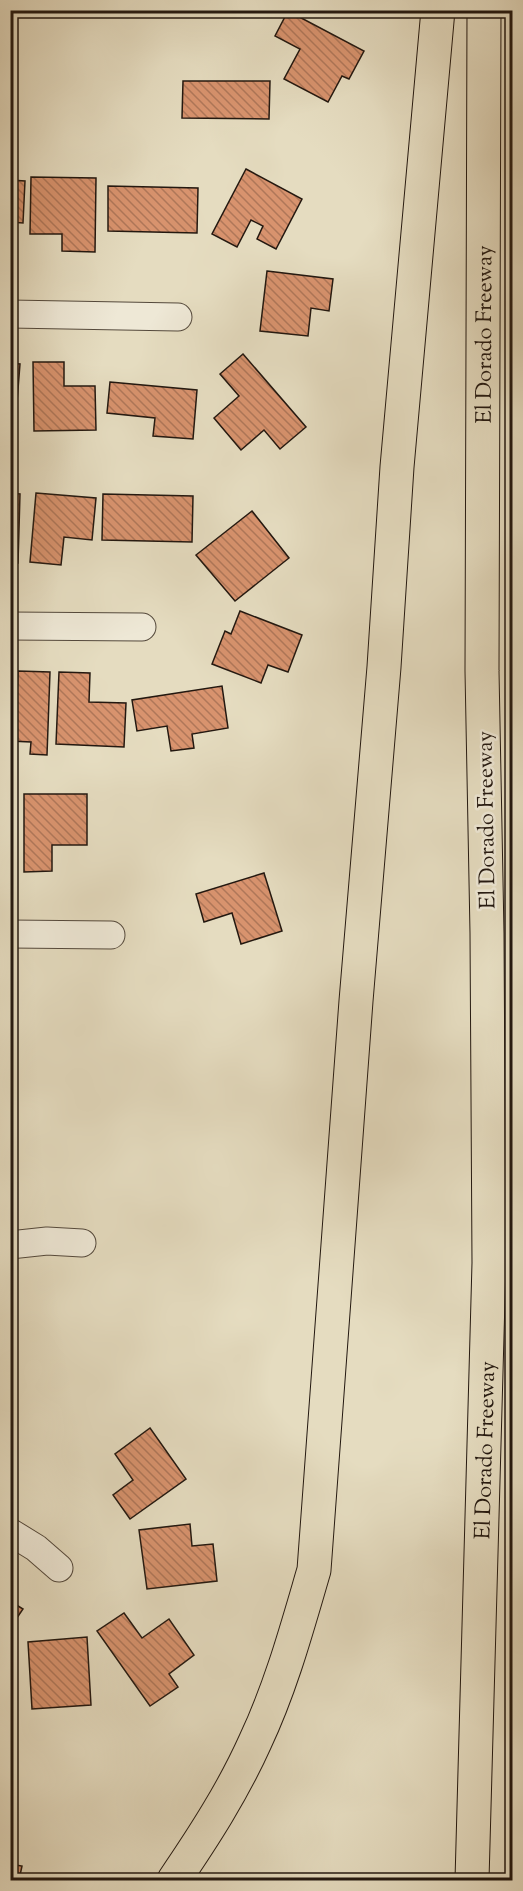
<svg xmlns="http://www.w3.org/2000/svg" width="523" height="1891" font-family="'Sorts Mill Goudy',serif">
  <defs>
    <pattern id="building-back-hatch" width="6" height="6" patternUnits="userSpaceOnUse" patternTransform="scale(1.5)"><rect width="6" height="6" fill="#d8936e"/><path d="M-1 5l2 2M0 0l6 6M5-1l2 2" fill="none" stroke="#af7759"/></pattern>
  </defs>
  <rect width="100%" height="100%" fill="#e5dcc0"/>
  <filter id="stains"><feTurbulence type="fractalNoise" baseFrequency=".00333" numOctaves="4"/><feColorMatrix values="0 0 0 0 .2 0 0 0 0 .09 0 0 0 0 .02 0 0 0 .5 -.17"/></filter>
  <radialGradient id="worn" r=".72"><stop offset=".6" stop-color="#630" stop-opacity="0"/><stop offset="1" stop-color="#630" stop-opacity=".3"/></radialGradient>
  <g fill="url(#building-back-hatch)" stroke="#231810" stroke-width="1.5">
    <polygon points="288,11 364,51 349,79 342,76 328,102 284,79 300,49 275,36"/>
    <polygon points="183,81 270,81 269,119 182,118"/>
    <polygon points="246,169 302,199 276,249 257,239 263,226 251,220 237,247 212,234"/>
    <polygon points="31,177 96,178 95,252 62,251 62,234 30,234"/>
    <polygon points="10,180 25,181 23,223 10,222"/>
    <polygon points="108,186 198,188 197,233 108,231"/>
    <polygon points="267,271 333,279 329,311 311,308 308,336 260,331"/>
    <polygon points="243,354 306,427 280,449 264,430 241,450 214,418 239,396 220,374"/>
    <polygon points="33,362 64,362 64,386 95,386 96,430 34,431"/>
    <polygon points="10,363 20,364 16,414 10,414"/>
    <polygon points="110,382 197,390 193,439 153,436 155,418 107,413"/>
    <polygon points="10,493 20,494 18,563 10,563"/>
    <polygon points="36,493 96,498 92,540 64,537 61,565 30,562"/>
    <polygon points="103,494 193,496 192,542 102,540"/>
    <polygon points="252,511 289,558 235,601 196,555"/>
    <polygon points="240,611 302,635 288,672 268,665 261,683 212,664 225,631 231,634"/>
    <polygon points="18,671 50,672 47,755 30,754 31,742 10,741 10,695 17,696"/>
    <polygon points="59,672 90,673 89,702 126,703 124,747 56,744"/>
    <polygon points="222,686 228,728 192,734 194,748 171,751 167,726 137,731 132,700"/>
    <polygon points="24,794 87,794 87,845 52,845 52,871 24,872"/>
    <polygon points="10,807 15,807 10,862"/>
    <polygon points="264,873 282,931 241,944 232,913 204,922 196,894"/>
    <polygon points="150,1428 186,1479 130,1519 113,1495 133,1480 115,1454"/>
    <polygon points="190,1524 192,1546 213,1544 217,1581 147,1589 139,1530"/>
    <polygon points="10,1601 23,1609 10,1628"/>
    <polygon points="124,1613 142,1638 169,1619 194,1655 169,1674 178,1687 150,1706 97,1631"/>
    <polygon points="87,1637 91,1705 32,1709 28,1642"/>
    <polygon points="10,1864 22,1866 19,1880 10,1880"/>
  </g>
  <g fill="none" stroke-linecap="round" stroke-linejoin="round">
    <g stroke="#54493c" stroke-width="29">
      <g id="minor">
        <polyline points="10,314 178,317"/>
        <polyline points="10,626 142,627"/>
        <polyline points="10,934 111,935"/>
        <polyline points="10,1245 47,1241 82,1243"/>
        <polyline points="10,1532 36,1548 59,1568"/>
      </g>
    </g>
    <g stroke="#231810" stroke-width="35">
      <g id="motorway">
        <path d="M174,1880C204,1836 233,1791 255,1742C281,1687 297,1628 314,1570L356,1001L384,667L397,467L438,10"/>
        <path id="s1" d="M472,1880L489,1263L487,933L482,671L484,10"/>
      </g>
    </g>
    <use href="#minor" stroke="#eee8d6" stroke-width="27"/>
    <use href="#motorway" stroke="#e5dcc0" stroke-width="33"/>
  </g>
  <g text-anchor="middle" stroke-width="5" stroke-linejoin="round" paint-order="stroke">
    <g font-size="22" fill="#231810" stroke="#eee8d6">
      <text dy="8" stroke="none"><textPath href="#s1" startOffset="1546">El Dorado Freeway</textPath></text>
      <text transform="translate(485 820) rotate(-91)" y="8">El Dorado Freeway</text>
      <text dy="8" stroke="none"><textPath href="#s1" startOffset="430">El Dorado Freeway</textPath></text>
    </g>
  </g>
  <rect width="523" height="1891" fill="none" stroke="#e5dcc0" stroke-width="36"/>
  <rect x="12" y="12" width="499" height="1867" fill="none" stroke="#231810" stroke-width="3"/>
  <rect x="18" y="18" width="487" height="1855" fill="none" stroke="#231810" stroke-width="1.5"/>
  <rect width="100%" height="100%" filter="url(#stains)"/>
  <rect width="100%" height="100%" fill="url(#worn)"/>
</svg>
